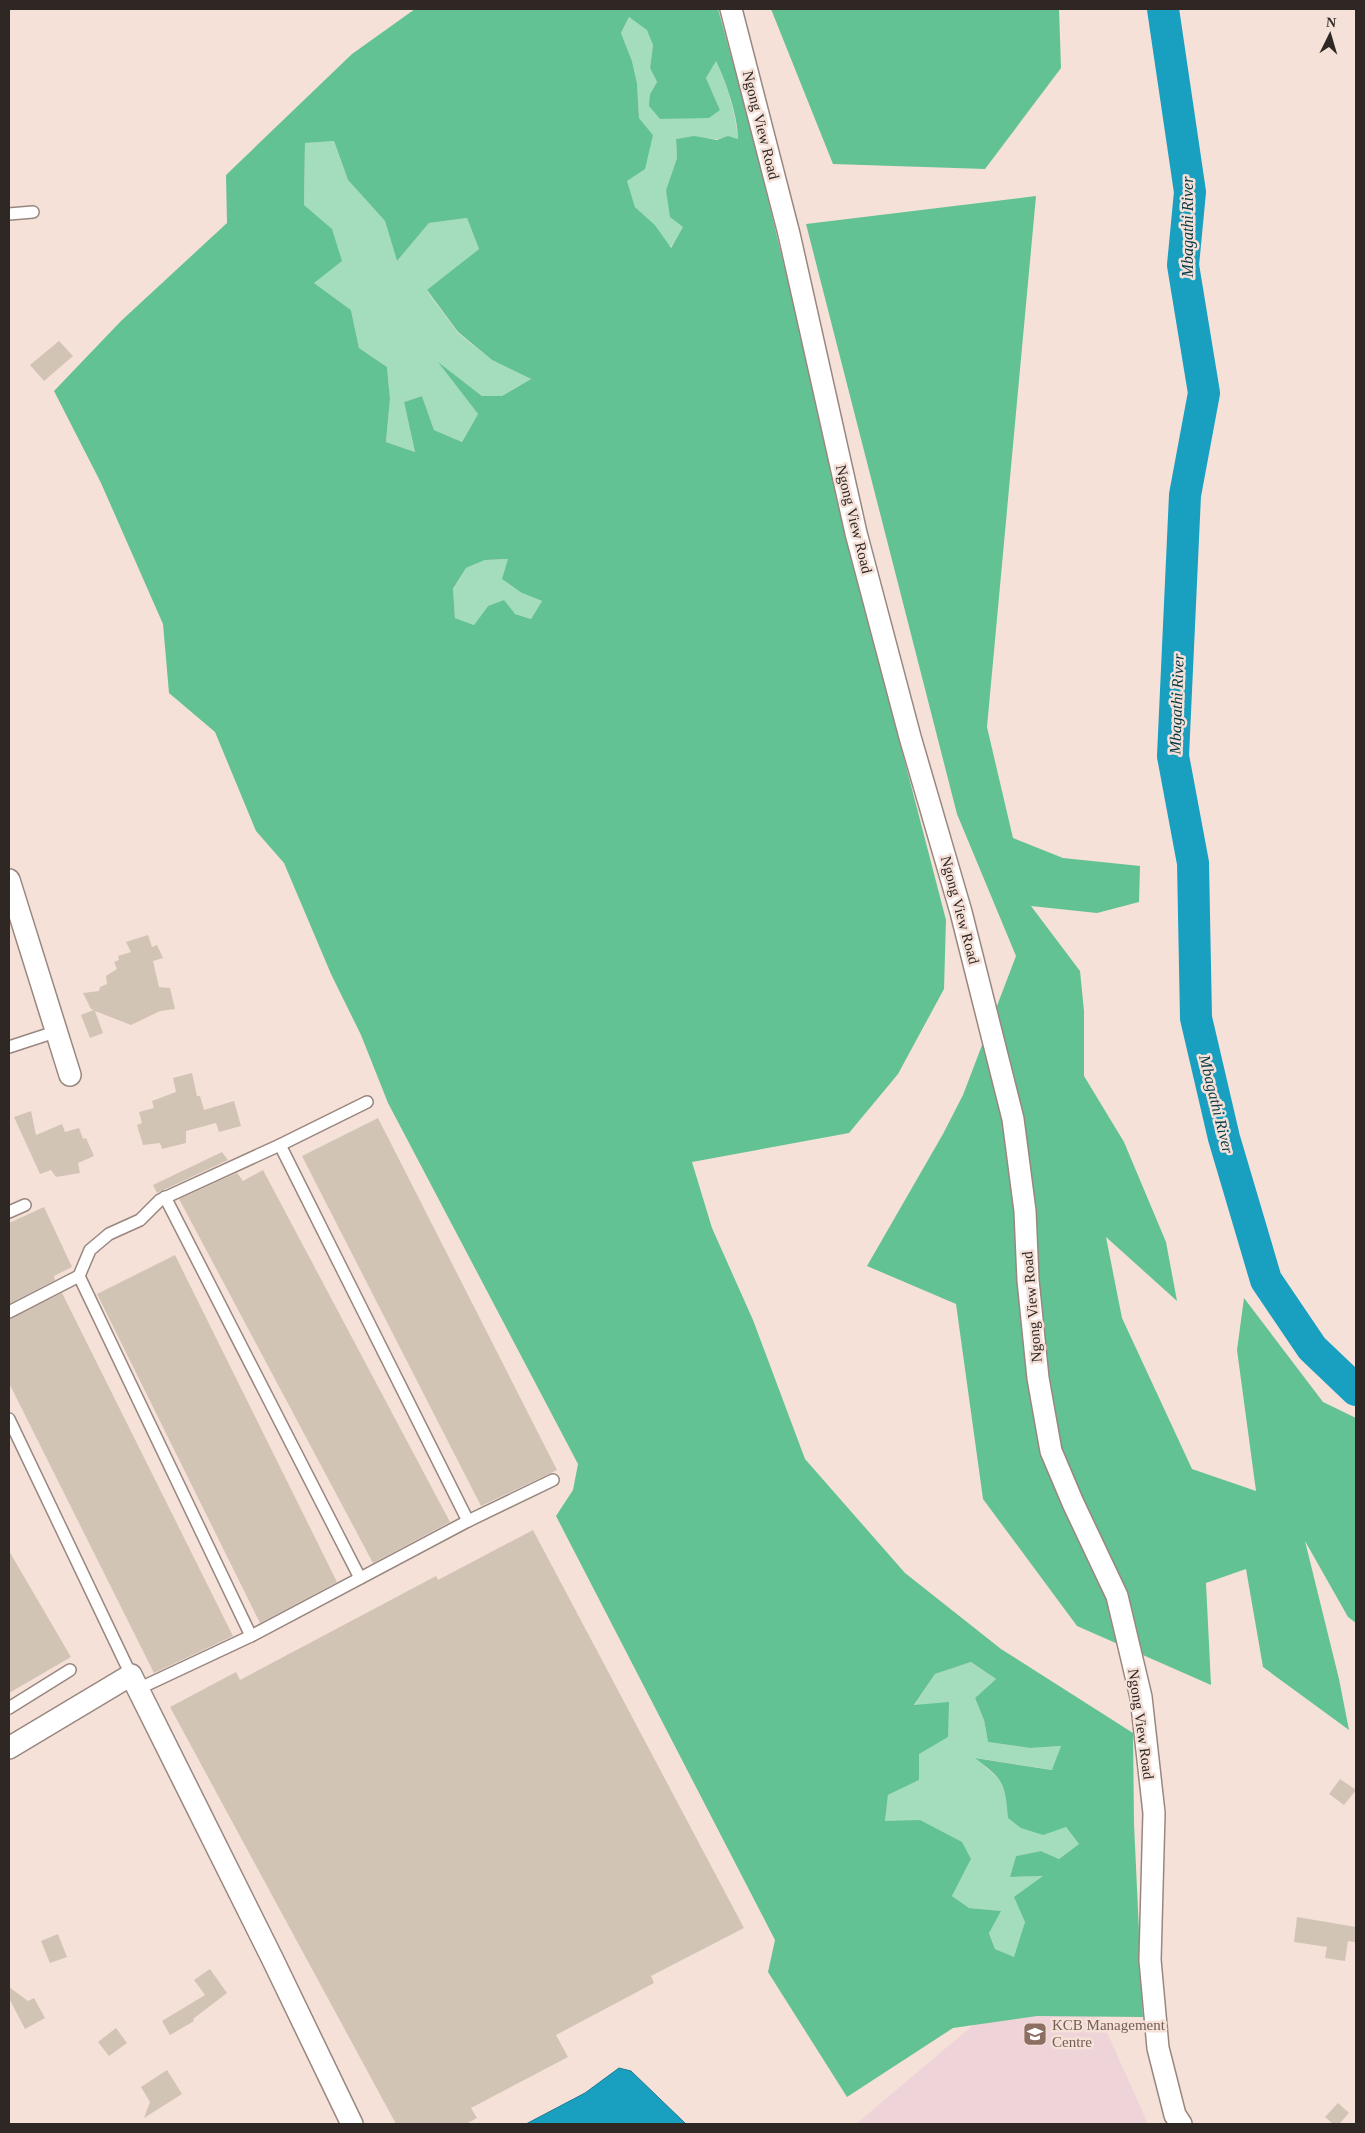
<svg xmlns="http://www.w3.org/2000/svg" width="1365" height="2133" font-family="'Times New Roman',serif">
  <rect width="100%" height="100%" fill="#f5e1d8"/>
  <polygon fill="#eed4d8" points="1068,1945 1148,2124 856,2124"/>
  <g fill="#a3ddbe">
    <path d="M629,17L648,30L653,45L650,68L657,82L650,94L660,119L677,118L720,110L706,78L716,60C727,84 736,114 738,139C728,136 723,140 714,139C700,138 690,137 676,139L677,158L666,190L684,227L670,248L655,225L635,207L626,180L653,135L639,118L637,83L632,61L621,33Z"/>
    <polygon points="334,141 348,180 385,221 397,261 429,223 467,218 479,249 427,291 458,333 492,360 531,379 502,396 482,396 440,364 478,414 462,442 434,430 422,396 404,402 415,452 386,442 390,399 387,367 359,348 351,310 314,283 304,205 305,143"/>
    <polygon points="509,559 522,593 542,601 531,619 488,606 474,625 455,618 453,590 466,568 485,560"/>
    <path d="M971,1662L996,1679L975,1698L984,1720L988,1742L1030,1748L1061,1746L1053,1770L976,1758C1004,1785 1005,1777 1008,1818L1066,1827L1079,1844L1059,1859L1041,1851L1016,1856L1010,1877L1044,1876L1025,1922L1015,1958L995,1949L989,1932L1000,1911L969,1908L952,1896L971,1859L885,1821L888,1795L919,1780L914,1706L935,1674Z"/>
  </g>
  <g fill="#63c293" fill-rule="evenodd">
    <path d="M415,9H718L749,121L899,739L946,920L944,989L898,1074L849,1133L692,1162L712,1228L753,1320L805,1459L905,1573L1001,1649L1133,1733L1134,1824L1143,2017L1037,2016L953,2028L847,2097L768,1972L775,1940L556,1516L573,1490L578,1464L388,1103L361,1035L331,974L284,863L256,831L215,732L169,693L163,624L101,483L54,391L121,321L227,223L226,175L352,54ZM629,17L647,30L653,45L650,68L657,82L650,94L649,106L660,119L709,118L720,110L706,78L716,61C726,81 738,117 738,139L728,136L717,140L694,136L676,139L677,158L666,190L670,217L683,227L671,248L655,225L635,207L627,181L645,169L653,135L639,118L637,83L632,61L621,33ZM334,141L348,180L385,221L397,261L429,223L467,218L479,249L427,290L458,332L492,360L531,379L502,396H482L438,362L478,414L462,442L434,430L422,396L404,402L415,452L386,442L390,399L387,367L359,348L351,310L314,283L342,261L332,229L304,205L305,143ZM508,559L502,579L522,593L542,601L531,619L515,614L504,600L488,606L474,625L455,618L453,589L466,568L485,560ZM971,1662L996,1679L975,1698L984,1720L988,1742L1030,1748L1061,1746L1052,1770L975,1758C1003,1780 1005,1781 1008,1818L1021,1828L1043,1835L1066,1827L1079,1844L1059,1859L1041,1851L1016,1856L1010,1877L1043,1876L1014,1897L1025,1922L1014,1957L995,1949L989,1933L1001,1911L969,1908L952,1896L971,1859L962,1842L920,1820L885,1821L888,1795L919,1780V1754L948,1737L949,1702L914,1705L935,1674Z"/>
    <polygon points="771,9 1059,9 1061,68 985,169 833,164"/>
    <polygon points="1036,196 987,727 1013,838 1063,858 1140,866 1139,902 1097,913 1031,906 1080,971 1084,1011 1084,1076 1124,1142 1166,1242 1177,1301 1106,1237 1122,1318 1192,1469 1256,1491 1237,1350 1244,1298 1323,1402 1356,1418 1356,1623 1348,1617 1305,1541 1339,1679 1349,1730 1263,1667 1246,1569 1206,1583 1211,1685 1077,1626 983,1499 956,1304 867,1266 943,1134 963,1095 1016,956 957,814 806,224"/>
  </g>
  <polygon fill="#199fc0" stroke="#1f7b91" points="619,2068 631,2071 686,2124 526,2124 585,2093"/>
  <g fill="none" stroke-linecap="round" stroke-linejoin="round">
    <polyline stroke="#199fc0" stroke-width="32" points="1163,9 1190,192 1183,265 1204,393 1185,495 1173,756 1193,863 1196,1018 1224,1138 1266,1280 1312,1348 1356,1390"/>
  </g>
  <g fill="#d1c4b5">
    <polygon points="59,341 73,356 44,381 30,365"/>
    <polygon points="148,935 152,947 157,945 163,958 153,961 159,987 170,988 175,1009 160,1011 131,1025 95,1011 103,1033 90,1038 81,1015 94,1010 91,1009 83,993 99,991 100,987 107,984 106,976 117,969 114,962 119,960 118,956 131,952 126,942"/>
    <polygon points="192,1073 197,1096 200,1096 204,1110 234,1101 241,1126 219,1132 216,1123 186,1131 186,1143 162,1149 160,1143 143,1145 137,1125 142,1123 139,1112 154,1108 152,1101 176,1092 173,1078"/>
    <polygon points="31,1111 36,1135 62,1124 65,1132 79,1128 83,1139 86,1138 94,1156 78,1163 80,1173 56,1177 51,1170 40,1174 14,1117"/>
    <polygon points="378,1118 557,1470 481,1506 302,1156"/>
    <polygon points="222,1152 228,1160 157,1193 153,1185"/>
    <polygon points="263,1170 450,1522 373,1563 179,1199 237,1173 243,1181"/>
    <polygon points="44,1207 72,1267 54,1276 55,1280 9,1304 9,1223"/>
    <polygon points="175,1255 337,1582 260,1623 97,1294"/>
    <polygon points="62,1293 233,1636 154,1673 9,1383 9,1319"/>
    <polygon points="533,1530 744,1928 651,1976 654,1983 556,2035 568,2057 471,2108 477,2118 466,2124 396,2124 170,1707 236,1672 240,1680 436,1576 438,1580"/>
    <polygon points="9,1551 71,1657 9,1693"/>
    <polygon points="1340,1779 1356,1790 1344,1805 1329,1794"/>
    <polygon points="1297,1917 1356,1927 1355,1942 1348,1941 1345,1961 1325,1958 1327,1947 1294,1942"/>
    <polygon points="58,1934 67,1957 50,1963 41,1941"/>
    <polygon points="210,1969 227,1993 193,2019 194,2021 170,2035 162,2021 205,1995 194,1980"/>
    <polygon points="9,1987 28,2001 34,1998 45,2018 25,2029 9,1998"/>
    <polygon points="116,2028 127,2043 109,2056 98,2042"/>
    <polygon points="167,2070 182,2094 144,2118 150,2102 141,2087"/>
    <polygon points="1338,2103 1349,2113 1339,2124 1333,2124 1325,2117"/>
  </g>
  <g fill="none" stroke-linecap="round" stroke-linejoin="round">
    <g stroke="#99877f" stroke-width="14">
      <g id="lane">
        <polyline points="9,214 33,212"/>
        <polyline points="9,1047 55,1032"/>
        <polyline points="280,1145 468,1521"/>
        <polyline points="165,1197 360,1578"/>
        <polyline points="9,1212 25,1205"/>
        <polyline points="79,1276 251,1636"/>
        <polyline points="9,1312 79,1276 90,1250 109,1234 140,1220 160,1200 280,1145 367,1102"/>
        <polyline points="9,1419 131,1675"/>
        <polyline points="138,1689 251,1636 468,1521 553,1480"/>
        <polyline points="9,1708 70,1670"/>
      </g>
    </g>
    <g stroke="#99877f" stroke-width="24">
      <g id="street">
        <polyline points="731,9 789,234 856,533 910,737 961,912 1013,1119 1025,1211 1028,1280 1038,1378 1051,1451 1073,1503 1117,1596 1141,1697 1154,1813 1150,1960 1158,2048 1175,2115 1181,2124"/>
        <polyline points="9,880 70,1075"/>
        <polyline points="9,1748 131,1675 272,1958 352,2124"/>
      </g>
    </g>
    <use href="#lane" stroke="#fff" stroke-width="11"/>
    <use href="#street" stroke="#fff" stroke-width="21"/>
  </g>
  <defs>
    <g id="university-square" transform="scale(1.25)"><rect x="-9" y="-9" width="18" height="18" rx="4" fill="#8d6e63" stroke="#f5e1d8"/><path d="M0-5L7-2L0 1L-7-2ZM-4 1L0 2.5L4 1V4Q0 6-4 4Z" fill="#fff"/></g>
  </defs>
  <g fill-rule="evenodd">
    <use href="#university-square" x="1035" y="2034"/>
  </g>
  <g text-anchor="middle" stroke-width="5" stroke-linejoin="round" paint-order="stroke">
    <g font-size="15" fill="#2e2724" stroke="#f5e1d8">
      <text transform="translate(761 125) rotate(76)" y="5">Ngong View Road</text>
      <text transform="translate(854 519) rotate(76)" y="5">Ngong View Road</text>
      <text transform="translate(960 910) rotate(75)" y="5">Ngong View Road</text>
      <text transform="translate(1032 1307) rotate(-95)" y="5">Ngong View Road</text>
      <text transform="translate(1141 1724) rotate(82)" y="5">Ngong View Road</text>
    </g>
    <g font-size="15" fill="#785e54" stroke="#f5e1d8" text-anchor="start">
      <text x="1052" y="2030">KCB Management<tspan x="1052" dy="17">Centre</tspan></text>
    </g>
    <g font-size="16" font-style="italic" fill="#003846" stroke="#f5e1d8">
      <text transform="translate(1187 227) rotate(-90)" y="6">Mbagathi River</text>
      <text transform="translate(1176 704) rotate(-88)" y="6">Mbagathi River</text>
      <text transform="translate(1217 1104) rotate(76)" y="6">Mbagathi River</text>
    </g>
  </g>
  <rect width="1365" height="2133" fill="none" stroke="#2e2724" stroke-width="20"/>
  <g transform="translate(1330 35) rotate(5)" stroke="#f5e1d8" stroke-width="4" paint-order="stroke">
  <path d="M0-4L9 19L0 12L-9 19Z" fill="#2e2724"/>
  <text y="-8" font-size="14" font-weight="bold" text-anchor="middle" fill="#2e2724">N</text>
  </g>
</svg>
